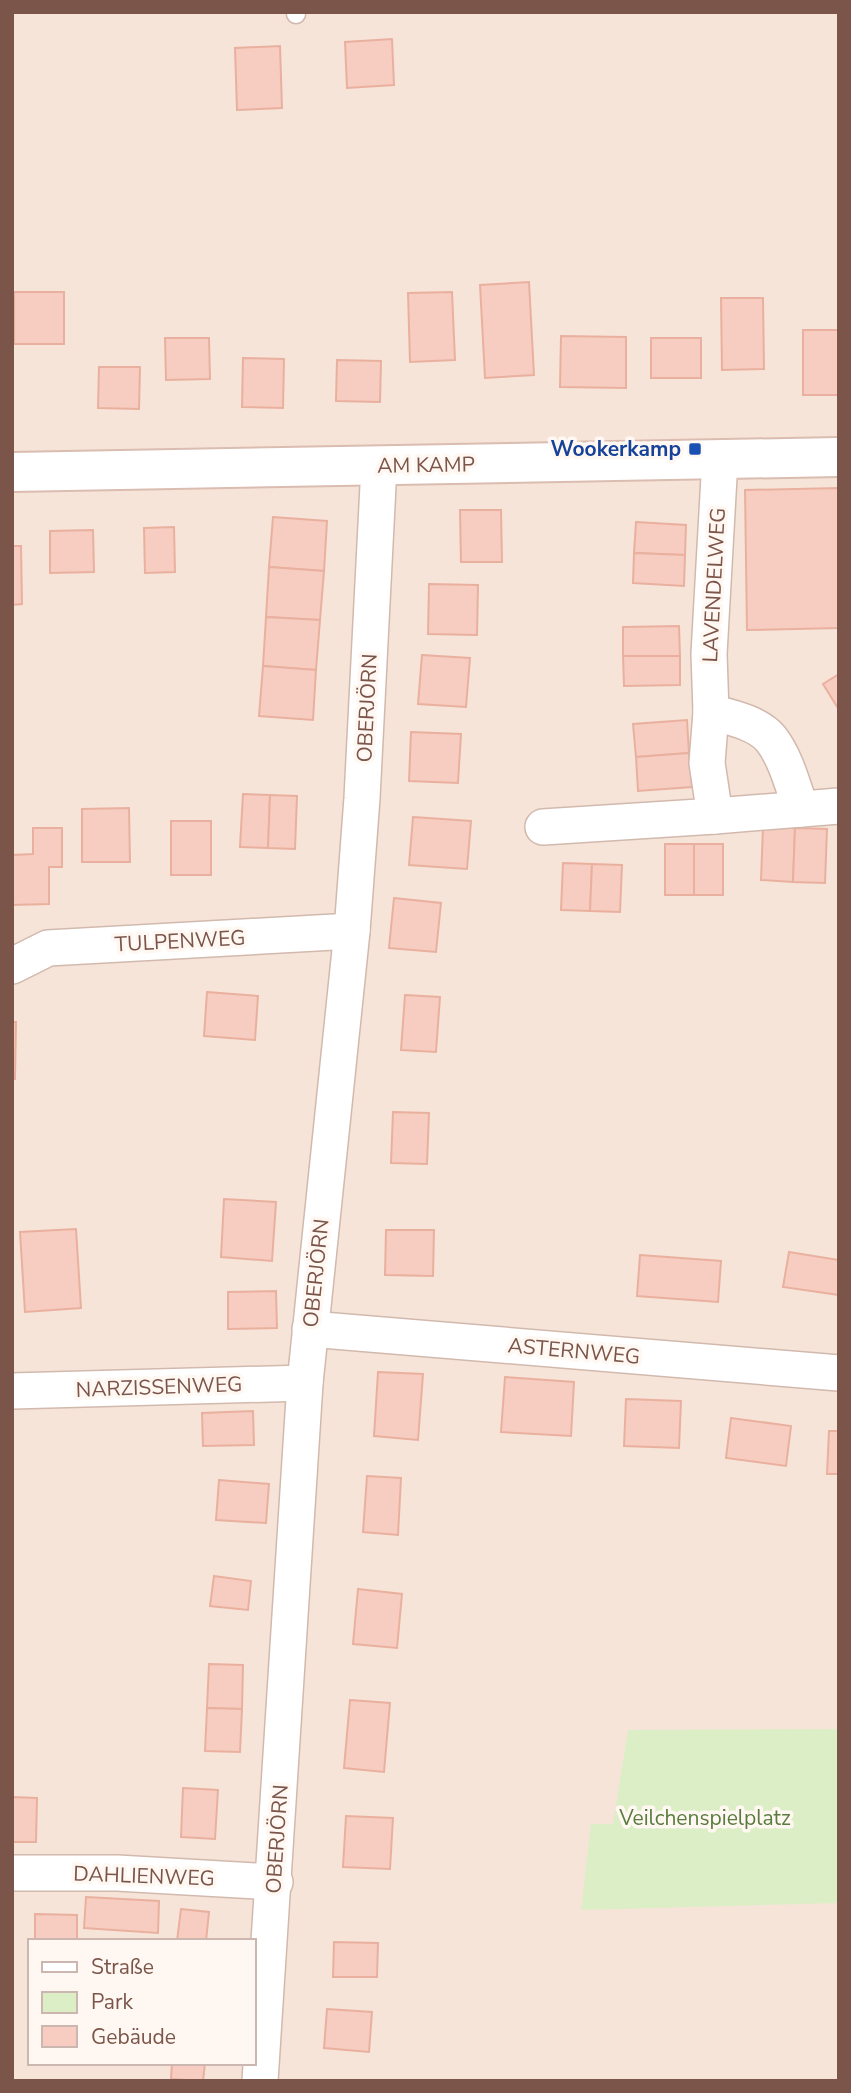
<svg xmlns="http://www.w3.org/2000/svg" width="851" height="2093" font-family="'Nunito Sans',sans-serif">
  <rect width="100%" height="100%" fill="#fef3ea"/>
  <path fill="#f6e4d8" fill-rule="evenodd" d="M12,12H839V2081H12ZM30,1941H254V2063H30Z"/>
  <polygon fill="#dceec6" points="839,1729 839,1903 581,1910 591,1824 613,1824 628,1730"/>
  <g fill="#f6cdc0" stroke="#eab09f" stroke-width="2">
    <polygon points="392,39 394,85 347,88 345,42"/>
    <polygon points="280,46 282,108 237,110 235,48"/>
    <polygon points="529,282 534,375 485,378 480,285"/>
    <rect x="14" y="292" width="50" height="52"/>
    <polygon points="452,292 455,360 410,362 408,293"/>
    <polygon points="721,298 763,298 764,369 722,370"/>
    <rect x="803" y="330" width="36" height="65"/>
    <polygon points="561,336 626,337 626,388 560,387"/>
    <polygon points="165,338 209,338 210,379 166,380"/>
    <rect x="651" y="338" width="50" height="40"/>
    <polygon points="243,358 284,359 283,408 242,407"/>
    <polygon points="337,360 381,361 380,402 336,401"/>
    <polygon points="99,367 140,367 139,409 98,408"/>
    <polygon points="839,488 839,628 747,630 745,490"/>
    <polygon points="460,510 501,510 502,562 461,562"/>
    <polygon points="273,517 327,521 324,571 269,567"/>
    <polygon points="636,522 686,525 685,555 634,553"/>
    <polygon points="174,527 175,572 145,573 144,528"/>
    <polygon points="93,530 94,572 50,573 50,531"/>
    <polygon points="12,546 21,546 22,604 12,605"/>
    <polygon points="634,553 685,555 684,586 633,583"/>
    <polygon points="269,567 324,571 320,620 266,617"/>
    <polygon points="429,584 478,585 477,635 428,634"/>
    <polygon points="266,617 320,620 316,670 263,666"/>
    <polygon points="679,626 680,656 623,656 623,627"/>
    <polygon points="422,655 470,658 466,707 418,704"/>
    <polygon points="623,656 680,656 680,685 624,686"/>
    <polygon points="263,666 316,670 313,720 259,716"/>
    <polygon points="839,674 839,710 823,684"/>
    <polygon points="687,720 689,753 636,757 633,724"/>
    <polygon points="411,732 461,734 458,783 409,781"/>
    <polygon points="689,753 692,787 638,791 636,757"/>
    <polygon points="243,794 270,795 268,848 240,847"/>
    <polygon points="270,795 297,796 295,849 268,848"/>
    <polygon points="129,808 130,862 82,862 82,809"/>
    <polygon points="413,817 471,821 467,869 409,865"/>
    <rect x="171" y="821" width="40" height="54"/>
    <polygon points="763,827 795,828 793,882 761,880"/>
    <polygon points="33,828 62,828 62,867 49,867 49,904 12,905 12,855 33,854"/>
    <polygon points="795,828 827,829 825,883 793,882"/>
    <rect x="665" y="844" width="29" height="51"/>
    <rect x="694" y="844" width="29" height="51"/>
    <polygon points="563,863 592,864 590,911 561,910"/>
    <polygon points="592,864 622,865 620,912 590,911"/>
    <polygon points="394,898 441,903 436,952 389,948"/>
    <polygon points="207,992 258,996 255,1040 204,1036"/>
    <polygon points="405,995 440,997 436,1052 401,1050"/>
    <polygon points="12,1022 16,1022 15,1079 12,1079"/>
    <polygon points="393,1112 429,1113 427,1164 391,1163"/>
    <polygon points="224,1199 276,1202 272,1261 221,1257"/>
    <polygon points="76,1229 81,1308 25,1312 20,1232"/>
    <polygon points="386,1230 434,1230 433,1276 385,1275"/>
    <polygon points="789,1252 839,1260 839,1295 783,1287"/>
    <polygon points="640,1255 721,1261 718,1302 637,1296"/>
    <polygon points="276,1291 277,1328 228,1329 228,1292"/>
    <polygon points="378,1372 423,1374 418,1440 374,1436"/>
    <polygon points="505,1377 574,1382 571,1436 501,1432"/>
    <polygon points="626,1399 681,1401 679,1448 624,1446"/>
    <polygon points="253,1411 254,1445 203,1446 202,1413"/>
    <polygon points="731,1418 791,1426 786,1466 726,1458"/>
    <polygon points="829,1431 839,1431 839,1474 827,1474"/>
    <polygon points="367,1476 401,1478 398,1535 363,1532"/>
    <polygon points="219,1480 269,1484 266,1523 216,1520"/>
    <polygon points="214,1576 251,1581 248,1610 210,1606"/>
    <polygon points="358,1589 402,1594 397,1648 353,1644"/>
    <polygon points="209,1664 243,1665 242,1709 207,1708"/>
    <polygon points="350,1700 390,1703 384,1772 344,1768"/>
    <polygon points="207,1708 242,1709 240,1752 205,1751"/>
    <polygon points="183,1788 218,1790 215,1839 181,1837"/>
    <polygon points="12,1797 37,1798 36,1842 12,1842"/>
    <polygon points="346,1816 393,1818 390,1869 343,1867"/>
    <polygon points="86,1897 159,1901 158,1933 84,1928"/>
    <polygon points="181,1909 209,1912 206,1941 177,1941"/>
    <polygon points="35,1914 77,1915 77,1941 35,1941"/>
    <polygon points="334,1942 378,1943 377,1977 333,1977"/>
    <polygon points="327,2009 372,2012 369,2052 324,2048"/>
    <polygon points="172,2063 205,2063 203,2081 171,2079"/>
  </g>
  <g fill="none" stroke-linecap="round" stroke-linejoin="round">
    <g stroke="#d2b9ae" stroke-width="21">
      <polyline id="lane" points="296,14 296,12"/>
    </g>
    <g stroke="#d2b9ae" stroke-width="38">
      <g id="street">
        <polyline points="720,459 709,654 711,712 707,763 715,816 839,806"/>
        <path d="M711,712C730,717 758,723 771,739C786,758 793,787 801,809"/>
        <polyline points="543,827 715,816"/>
        <polyline points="12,966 48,948 352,931"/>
        <polyline points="310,1329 839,1373"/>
        <polyline points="12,1391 305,1383"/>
        <polyline points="12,1873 117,1873 275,1882"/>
        <polyline points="260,2081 305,1383 352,931 362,798 379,466"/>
      </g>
    </g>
    <g stroke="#dabcb0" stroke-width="42">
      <polyline id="secondary" points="12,472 839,457"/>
    </g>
    <use href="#lane" stroke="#fff" stroke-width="18"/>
    <use href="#street" stroke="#fff" stroke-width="35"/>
    <use href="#secondary" stroke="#fff" stroke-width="38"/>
  </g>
  <rect fill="#1a4fb4" stroke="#fff8f2" stroke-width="2.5" x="688" y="442" width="14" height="14" rx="3.5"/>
  <g text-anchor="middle" stroke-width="7" stroke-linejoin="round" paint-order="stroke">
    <g font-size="21" font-weight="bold" fill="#164399" stroke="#fff8f2" text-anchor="end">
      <text x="681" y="456">Wookerkamp</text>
    </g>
    <g font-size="21" fill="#7c554a" stroke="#fff8f2">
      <text transform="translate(426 465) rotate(-1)" y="7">AM KAMP</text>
      <text transform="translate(714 585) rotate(-87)" y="7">LAVENDELWEG</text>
      <text transform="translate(367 708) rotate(-87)" y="7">OBERJÖRN</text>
      <text transform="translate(180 941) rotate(-3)" y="7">TULPENWEG</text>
      <text transform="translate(316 1273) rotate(-84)" y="7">OBERJÖRN</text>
      <text transform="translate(574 1351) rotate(5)" y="7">ASTERNWEG</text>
      <text transform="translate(159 1387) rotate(-2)" y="7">NARZISSENWEG</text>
      <text transform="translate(277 1839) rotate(-86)" y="7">OBERJÖRN</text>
      <text transform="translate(144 1876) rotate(2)" y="7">DAHLIENWEG</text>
    </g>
    <g font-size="21" fill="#597c3e" stroke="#fff8f2">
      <text x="705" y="1825">Veilchenspielplatz</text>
    </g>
  </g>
  <rect width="851" height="2093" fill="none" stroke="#7c554a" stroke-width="28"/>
  <rect x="28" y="1939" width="228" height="126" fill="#fff8f2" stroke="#cbb7af" stroke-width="2"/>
  <rect x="42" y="1962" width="35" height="10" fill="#ffffff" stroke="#cbb7af" stroke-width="2"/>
  <text x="91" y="1974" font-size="21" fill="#7c554a">Straße</text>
  <rect x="42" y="1992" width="35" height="21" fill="#dceec6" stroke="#cbb7af" stroke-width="2"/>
  <text x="91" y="2009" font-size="21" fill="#7c554a">Park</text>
  <rect x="42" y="2026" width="35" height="21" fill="#f6cdc0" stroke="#cbb7af" stroke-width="2"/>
  <text x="91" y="2044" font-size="21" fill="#7c554a">Gebäude</text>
</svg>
